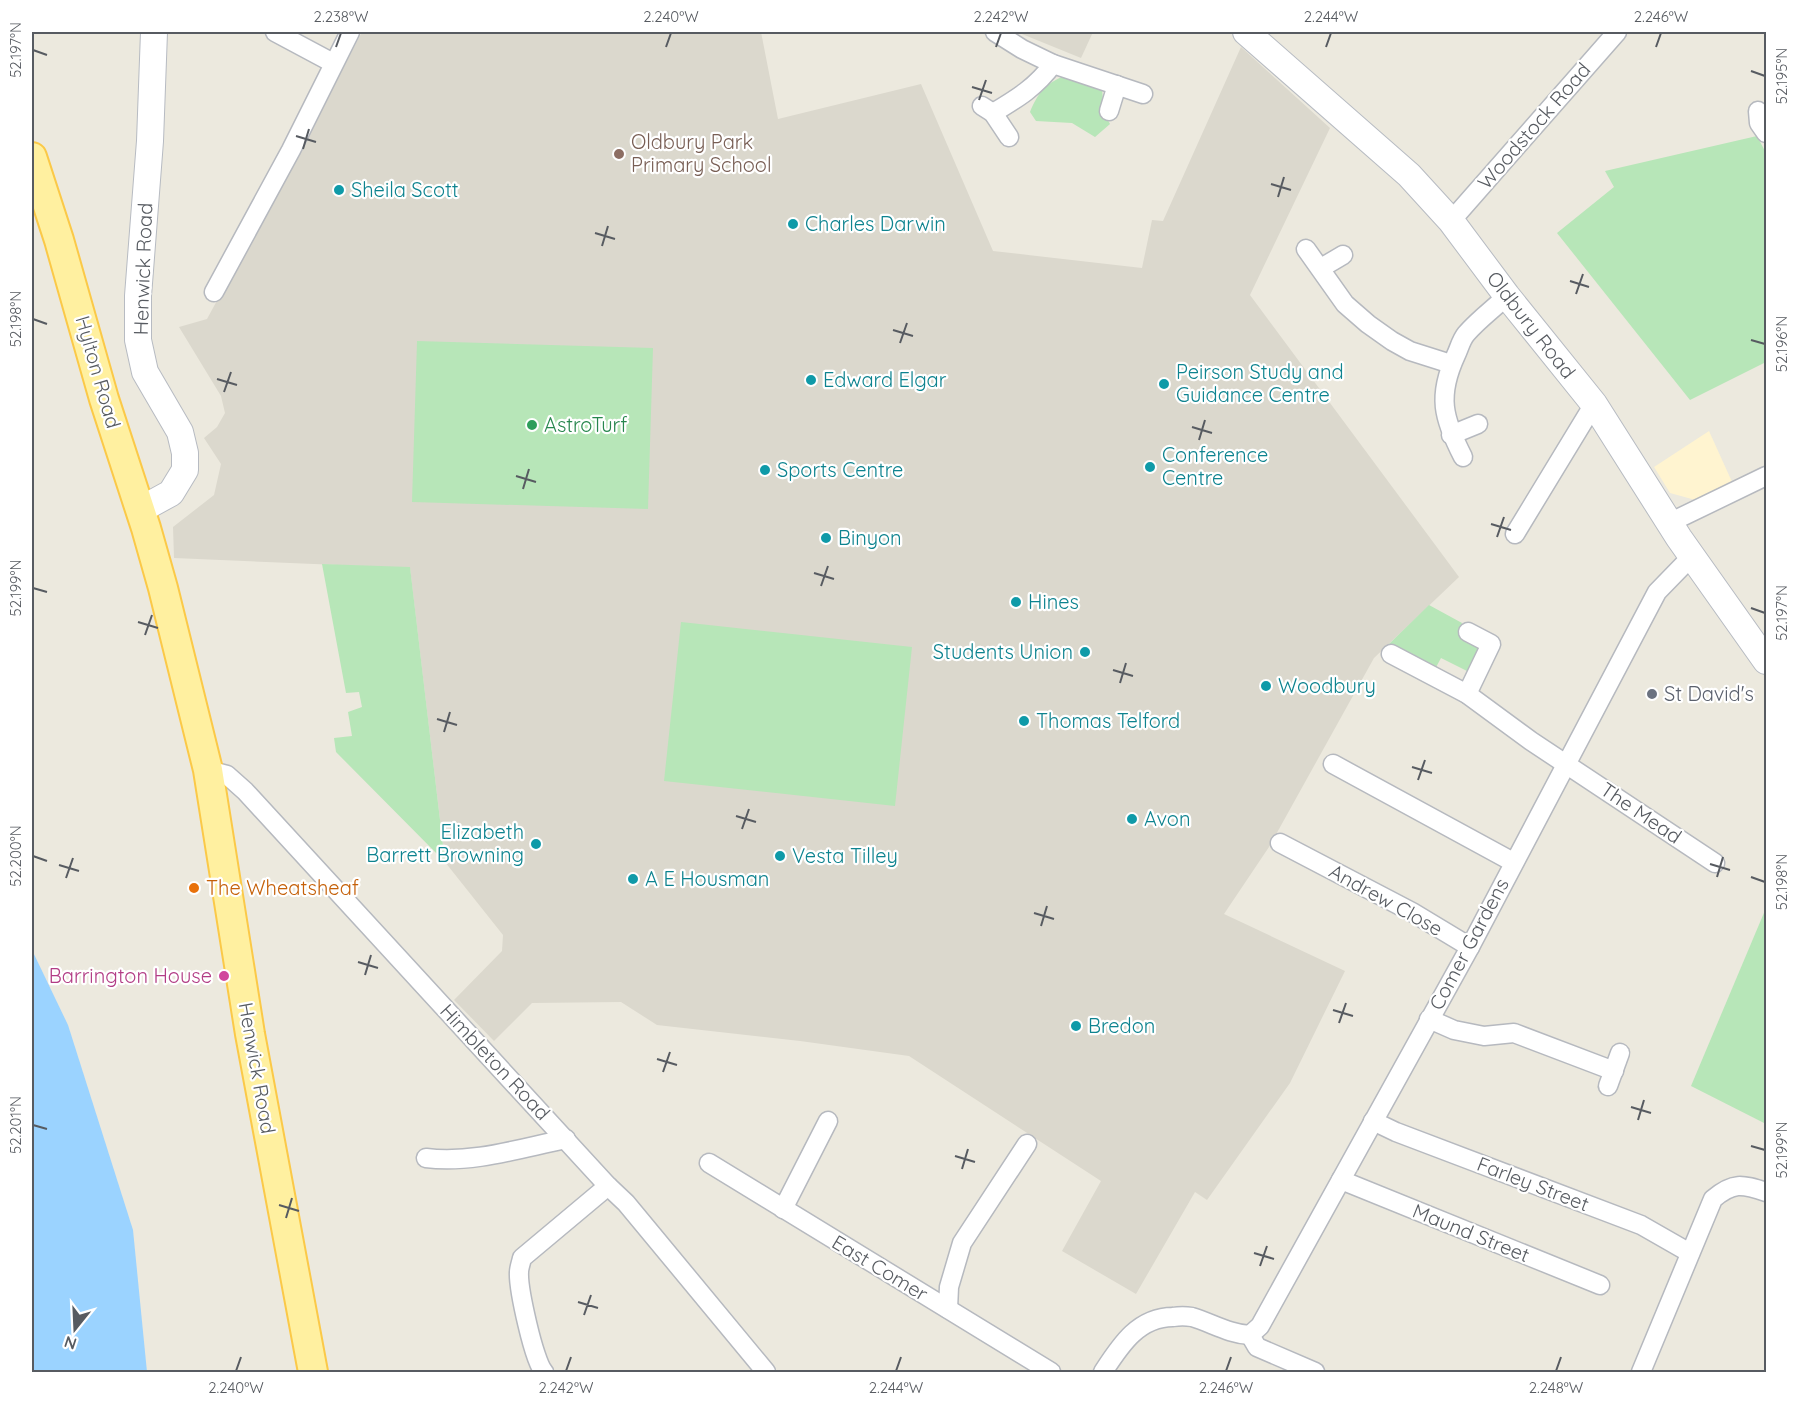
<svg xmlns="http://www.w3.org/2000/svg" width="1798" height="1404" font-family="Quicksand,sans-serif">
  <rect width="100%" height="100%" fill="#ece9de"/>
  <polygon fill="#fff4d0" points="1709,431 1733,484 1699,501 1670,493 1654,467"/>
  <g fill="#dbd8cd">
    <polygon points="362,32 761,32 778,119 921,84 993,251 1142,268 1152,220 1163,221 1241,47 1330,128 1250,295 1459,577 1374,658 1269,847 1224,914 1345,971 1290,1083 1207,1200 1195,1192 1136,1294 1062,1251 1101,1181 909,1056 800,1041 657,1025 621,1002 532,1003 494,1041 454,1000 502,951 503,935 445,862 410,568 174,558 173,527 214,495 221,464 204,438 217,427 225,413 221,396 179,327 207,319 328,97"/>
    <polygon points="1017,32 1093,32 1081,58"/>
  </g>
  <g fill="#b7e6b8">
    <path d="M1064,76L1102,88L1104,113L1110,124L1095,137L1072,123L1036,121L1030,112C1038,93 1045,84 1064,76Z"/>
    <polygon points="1757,136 1766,153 1766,362 1690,400 1557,233 1614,187 1605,171"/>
    <polygon points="417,341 653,348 648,509 412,502"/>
    <polygon points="322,564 410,567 445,862 336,752 334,738 352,736 348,712 362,707 359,692 346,693"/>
    <polygon points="1429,605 1462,623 1458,632 1480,644 1483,650 1471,673 1441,658 1434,671 1388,645"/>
    <polygon points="681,622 912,647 895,806 664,781"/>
    <polygon points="1766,908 1766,1124 1691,1086"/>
  </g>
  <polygon fill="#9bd3ff" points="32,950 68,1025 133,1230 147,1372 32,1372"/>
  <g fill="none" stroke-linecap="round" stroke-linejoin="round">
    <g stroke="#b6b9bf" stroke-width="21">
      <g id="street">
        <polyline points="275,32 333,63"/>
        <polyline points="995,32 1022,49 1053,64 1143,94"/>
        <polyline points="982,106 993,113 1009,137"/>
        <polyline points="1109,111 1117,85"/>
        <polyline points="1758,111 1759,123 1766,133"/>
        <path d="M993,113C1018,98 1036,87 1053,64"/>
        <polyline points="1451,221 1617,32"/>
        <polyline points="1306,249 1345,304 1368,324 1392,341 1410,351 1451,364"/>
        <polyline points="1321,268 1343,255"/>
        <polyline points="214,292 291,150 350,32"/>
        <polyline points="1451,435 1478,424"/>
        <path d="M1463,457C1443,418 1437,396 1456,355C1459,349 1461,340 1466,334C1478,320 1493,309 1507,296"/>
        <polyline points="1671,522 1766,476"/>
        <polyline points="1515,534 1594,404"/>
        <polyline points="1391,654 1467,694 1531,741 1715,863"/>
        <polyline points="1467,694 1491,644 1468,632"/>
        <polyline points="1333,764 1513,862"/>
        <polyline points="208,770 227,775 245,791 608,1186 626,1203 766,1372"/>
        <polyline points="1280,843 1412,912 1470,947"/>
        <polyline points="1429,1019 1454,1030 1484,1036 1514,1033 1614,1071"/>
        <polyline points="1608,1086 1620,1053"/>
        <polyline points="1373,1121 1396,1132 1641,1225 1690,1253"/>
        <path d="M426,1158C472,1164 521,1148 566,1139"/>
        <polyline points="709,1163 1051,1372"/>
        <polyline points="1341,1180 1600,1285"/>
        <polyline points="783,1209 828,1121"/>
        <polyline points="948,1309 949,1287 962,1243 1027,1144"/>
        <polyline points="1250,1335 1260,1326 1470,947 1657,592 1693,555"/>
        <polyline points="1250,1335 1257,1347 1315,1372"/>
        <path d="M544,1372C534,1362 518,1288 519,1272C519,1268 521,1263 522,1258L608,1186"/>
        <path d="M1103,1372C1120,1346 1138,1317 1173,1317C1179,1316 1186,1316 1192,1317C1212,1323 1229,1334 1250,1335"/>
        <path d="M1641,1372L1713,1199C1733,1182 1742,1184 1766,1192"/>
      </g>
    </g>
    <g stroke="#b7bbc2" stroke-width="28">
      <g id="secondary">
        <polyline points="1246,32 1409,175 1451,221 1507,296 1594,404 1679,538 1766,661"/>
        <polyline points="140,510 171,493 185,470 185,453 180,432 145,372 138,340 138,296 150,141 154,32"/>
      </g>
    </g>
    <g stroke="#fbc948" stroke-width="32">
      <polyline id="primary" points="32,157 59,240 104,399 146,528 163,588 208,770 250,1034 313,1372"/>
    </g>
    <use href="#street" stroke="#fff" stroke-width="18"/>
    <use href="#secondary" stroke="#fff" stroke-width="26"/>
    <use href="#primary" stroke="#fff0a0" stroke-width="28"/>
  </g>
  <path fill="none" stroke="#575b61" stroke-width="2" d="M336,47L341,33M666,47L671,33M996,47L1001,33M1326,47L1331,33M1656,47L1661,33M33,50L47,55M1751,71L1765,76M972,87L992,93M979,100L986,80M296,136L316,142M303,149L309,129M1271,184L1291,190M1278,197L1284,177M595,233L615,239M602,246L608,226M1570,281L1589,287M1576,294L1583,274M33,319L47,324M893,330L913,336M1751,340L1765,344M900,343L907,323M217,379L237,385M224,392L231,372M1192,427L1212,433M1199,440L1205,420M516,476L536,482M523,489L529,469M1491,524L1511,530M1497,537L1504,517M814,573L834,579M821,586L828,566M33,588L47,592M1751,608L1765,613M138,622L158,628M145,635L152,615M1113,670L1133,676M1120,683L1126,663M437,719L457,725M444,732L450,712M1412,767L1432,773M1418,780L1425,760M736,816L756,822M742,829L749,809M33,856L47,861M1710,864L1730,870M59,865L79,871M1717,877L1723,857M1751,877L1765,882M66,878L73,858M1034,913L1054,919M1041,926L1047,906M358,962L378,968M365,975L371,955M1333,1010L1353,1016M1339,1023L1346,1003M657,1059L677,1065M663,1072L670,1052M1631,1107L1651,1113M1638,1120L1644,1100M33,1125L47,1129M1751,1146L1765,1150M955,1156L975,1162M962,1169L968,1149M279,1205L299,1211M286,1218L292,1198M1254,1253L1274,1259M1260,1266L1267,1246M578,1302L598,1308M584,1315L591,1295M236,1371L241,1357M566,1371L571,1357M896,1371L901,1357M1226,1371L1231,1357M1556,1371L1561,1357"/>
  <circle fill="#8d6e63" stroke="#fff" stroke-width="2" cx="619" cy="154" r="6"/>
  <g fill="#0f9aa8" stroke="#fff" stroke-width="2">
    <circle cx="339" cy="190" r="6"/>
    <circle cx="793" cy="224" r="6"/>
    <circle cx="811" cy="380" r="6"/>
    <circle cx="1164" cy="384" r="6"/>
    <circle cx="1150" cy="467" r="6"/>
    <circle cx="765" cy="470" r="6"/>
    <circle cx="826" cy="538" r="6"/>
    <circle cx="1016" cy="602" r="6"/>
    <circle cx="1085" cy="652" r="6"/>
    <circle cx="1266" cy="686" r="6"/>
    <circle cx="1024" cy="721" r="6"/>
    <circle cx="1132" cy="819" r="6"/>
    <circle cx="536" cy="844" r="6"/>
    <circle cx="780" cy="856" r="6"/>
    <circle cx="633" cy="879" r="6"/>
    <circle cx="1076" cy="1026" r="6"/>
  </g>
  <circle fill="#2e9e5b" stroke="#fff" stroke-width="2" cx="532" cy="425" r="6"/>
  <circle fill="#6b7280" stroke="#fff" stroke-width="2" cx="1652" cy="694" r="6"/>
  <circle fill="#e8710a" stroke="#fff" stroke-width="2" cx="194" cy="888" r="6"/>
  <circle fill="#d1479c" stroke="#fff" stroke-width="2" cx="224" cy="976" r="6"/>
  <g text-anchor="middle" stroke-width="4.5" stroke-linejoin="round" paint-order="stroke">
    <g font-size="20" fill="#575b61" stroke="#fff">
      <text transform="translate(1534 126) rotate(-49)" y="7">Woodstock Road</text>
      <text transform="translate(143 269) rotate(-88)" y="7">Henwick Road</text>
      <text transform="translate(1531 325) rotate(52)" y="7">Oldbury Road</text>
      <text transform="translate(98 372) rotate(74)" y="7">Hylton Road</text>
      <text transform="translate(1641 813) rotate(34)" y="7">The Mead</text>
      <text transform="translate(1386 900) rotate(29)" y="7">Andrew Close</text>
      <text transform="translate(1469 944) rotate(-62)" y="7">Comer Gardens</text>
      <text transform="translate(495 1062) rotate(47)" y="7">Himbleton Road</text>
      <text transform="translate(257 1068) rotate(80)" y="7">Henwick Road</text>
      <text transform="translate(1533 1184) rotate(21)" y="7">Farley Street</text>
      <text transform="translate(1471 1233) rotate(22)" y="7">Maund Street</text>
      <text transform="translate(880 1268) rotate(31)" y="7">East Comer</text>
    </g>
    <g font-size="20" fill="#785e54" stroke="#fff" text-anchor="start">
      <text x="631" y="149">Oldbury Park<tspan x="631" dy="23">Primary School</tspan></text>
    </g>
    <g font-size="20" fill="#0d838f" stroke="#fff" text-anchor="start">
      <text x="351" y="197">Sheila Scott</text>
      <text x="805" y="231">Charles Darwin</text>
      <text x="1176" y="379">Peirson Study and<tspan x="1176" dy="23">Guidance Centre</tspan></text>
      <text x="823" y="387">Edward Elgar</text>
      <text x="1162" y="462">Conference<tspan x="1162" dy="23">Centre</tspan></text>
      <text x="777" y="477">Sports Centre</text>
      <text x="838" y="545">Binyon</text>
      <text x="1028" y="609">Hines</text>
      <text x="1073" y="659" text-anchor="end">Students Union</text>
      <text x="1278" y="693">Woodbury</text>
      <text x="1036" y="728">Thomas Telford</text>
      <text x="1144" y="826">Avon</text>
      <text x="524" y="839" text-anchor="end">Elizabeth<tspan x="524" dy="23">Barrett Browning</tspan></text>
      <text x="792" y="863">Vesta Tilley</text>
      <text x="645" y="886">A E Housman</text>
      <text x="1088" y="1033">Bredon</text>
    </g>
    <g font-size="20" fill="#27864d" stroke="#fff" text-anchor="start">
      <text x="544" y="432">AstroTurf</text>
    </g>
    <g font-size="20" fill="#5b616d" stroke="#fff" text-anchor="start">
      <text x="1664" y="701">St David's</text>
    </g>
    <g font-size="20" fill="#c56008" stroke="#fff" text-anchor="start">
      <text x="206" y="895">The Wheatsheaf</text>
    </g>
    <g font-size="20" fill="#b23c85" stroke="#fff" text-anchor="end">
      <text x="212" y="983">Barrington House</text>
    </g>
  </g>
  <rect width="1798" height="1404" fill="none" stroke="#ffffff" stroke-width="66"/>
  <g transform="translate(75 1329) rotate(198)" stroke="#ffffff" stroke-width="4.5" paint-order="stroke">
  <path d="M0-4.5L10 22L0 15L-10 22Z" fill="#575b61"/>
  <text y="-9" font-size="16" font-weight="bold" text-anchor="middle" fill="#575b61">N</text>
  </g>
  <rect x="33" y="33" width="1732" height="1338" fill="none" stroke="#575b61" stroke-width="2"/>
  <g font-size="15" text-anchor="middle" fill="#575b61">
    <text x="341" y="22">2.238°W</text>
    <text x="671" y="22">2.240°W</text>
    <text x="1001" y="22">2.242°W</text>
    <text x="1331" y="22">2.244°W</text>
    <text x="1661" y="22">2.246°W</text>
    <text transform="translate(16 50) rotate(-90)" y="5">52.197°N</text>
    <text transform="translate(1782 76) rotate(-90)" y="5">52.195°N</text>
    <text transform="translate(16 319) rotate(-90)" y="5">52.198°N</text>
    <text transform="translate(1782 344) rotate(-90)" y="5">52.196°N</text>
    <text transform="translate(16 588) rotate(-90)" y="5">52.199°N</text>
    <text transform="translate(1782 613) rotate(-90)" y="5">52.197°N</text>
    <text transform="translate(16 856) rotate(-90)" y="5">52.200°N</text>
    <text transform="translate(1782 882) rotate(-90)" y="5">52.198°N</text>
    <text transform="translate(16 1125) rotate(-90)" y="5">52.201°N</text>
    <text transform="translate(1782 1150) rotate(-90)" y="5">52.199°N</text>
    <text x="236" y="1393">2.240°W</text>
    <text x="566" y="1393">2.242°W</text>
    <text x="896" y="1393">2.244°W</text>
    <text x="1226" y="1393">2.246°W</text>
    <text x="1556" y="1393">2.248°W</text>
  </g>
</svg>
